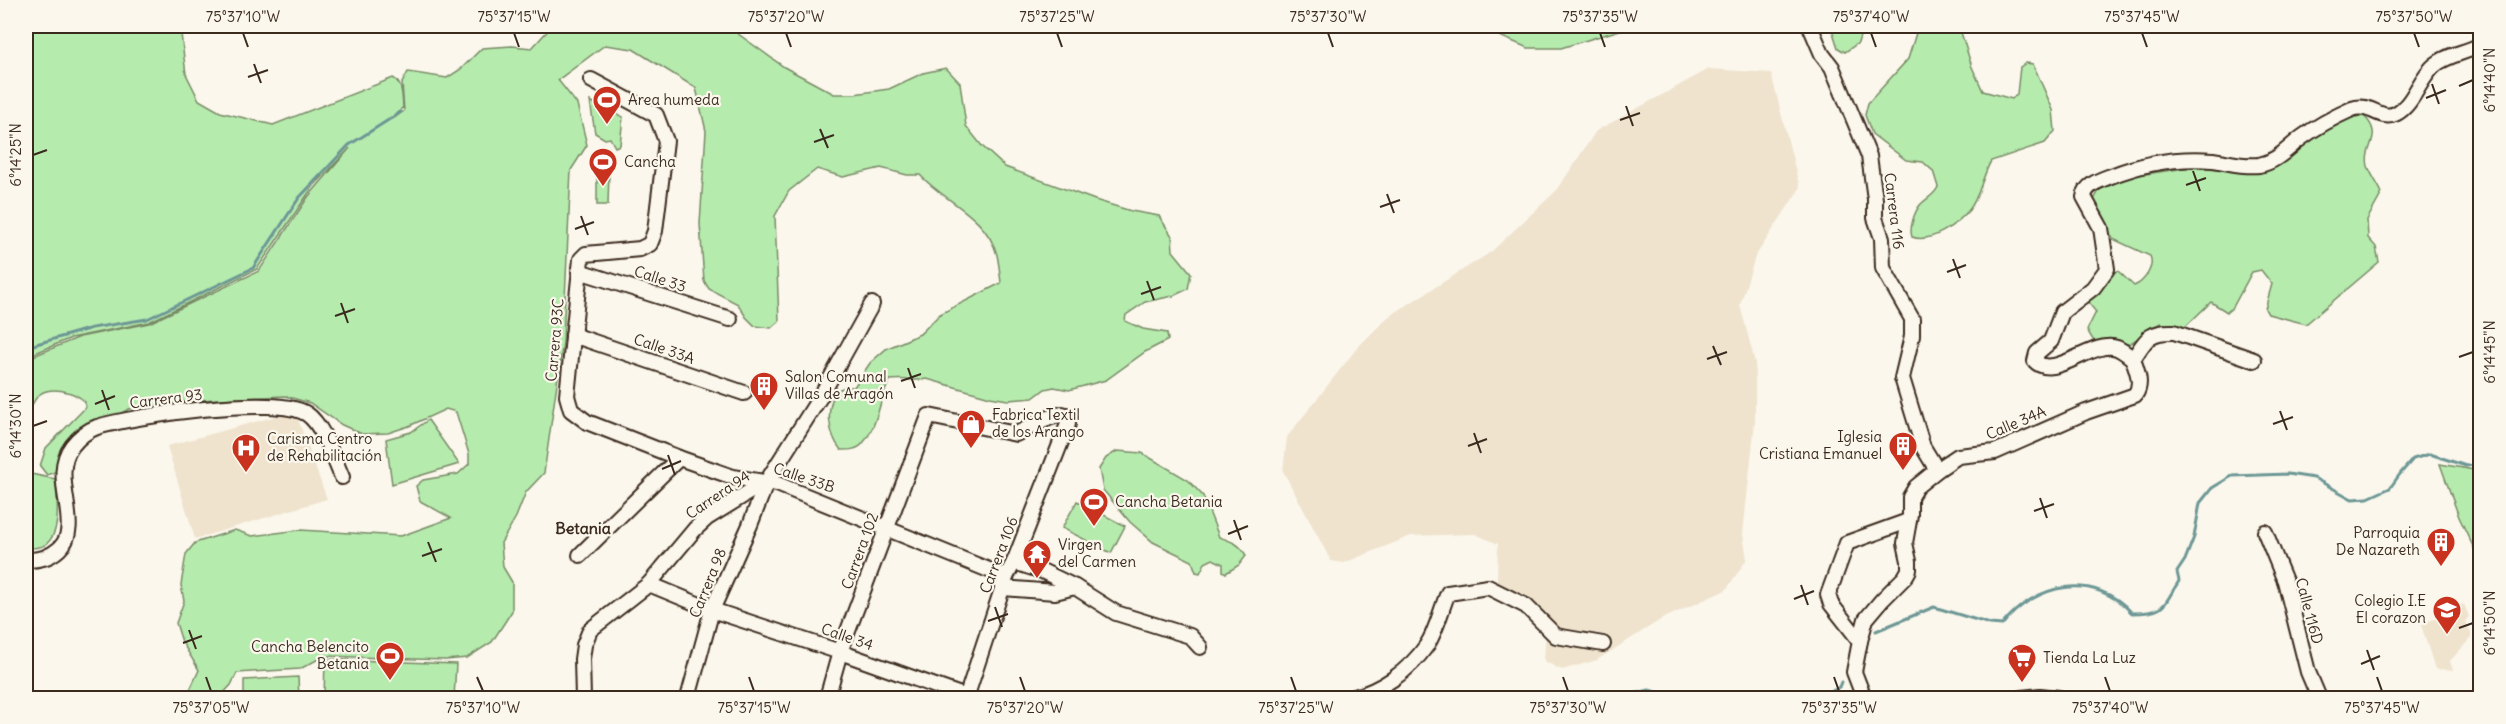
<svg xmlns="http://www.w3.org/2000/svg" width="2506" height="724" font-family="Delius,sans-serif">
  <rect width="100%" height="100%" fill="#fbf7ec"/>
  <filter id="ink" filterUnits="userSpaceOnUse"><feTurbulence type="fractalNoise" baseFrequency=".0167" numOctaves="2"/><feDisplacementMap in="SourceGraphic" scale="12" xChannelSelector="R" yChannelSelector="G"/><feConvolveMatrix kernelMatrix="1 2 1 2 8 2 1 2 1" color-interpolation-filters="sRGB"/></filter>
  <g filter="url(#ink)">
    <g fill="#efe3ce">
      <polygon points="1709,69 1771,73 1800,188 1755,257 1740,305 1755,362 1755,422 1743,534 1747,559 1726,590 1662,619 1597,660 1562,670 1544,661 1546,628 1497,580 1498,544 1475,534 1411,536 1344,563 1331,561 1283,471 1287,437 1357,348 1388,317 1491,252 1557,190 1596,131"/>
      <polygon points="295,411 327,499 195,539 167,446"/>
      <polygon points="2464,604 2469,617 2465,621 2471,632 2471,638 2450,661 2453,670 2435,669 2421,625"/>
    </g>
    <g fill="#b6ebae" stroke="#788a66" stroke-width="1.5">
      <path d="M26,26H180L186,74L199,100L220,112L273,125L393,78C403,83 402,97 403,107L393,119L404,111L402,83L408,72L447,78L461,69L482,48L512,46L532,48L552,26H727L784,67L834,94H854L889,89L923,73L946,68L960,83L966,126L982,146L1005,167L1095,200L1131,211L1159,216L1172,236L1173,251L1191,273L1188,289L1173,296L1145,302L1126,315L1125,321L1143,329L1167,333L1168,340L1145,352L1106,380L1069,390L1054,387L1045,389L1033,398L1008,400L990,397L927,379C915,382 903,378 890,380C879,399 878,426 863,443C858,450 849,450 841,450C828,434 825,408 837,390L845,387H854L870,363L886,349L920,334L940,314L1001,283C1000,274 999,264 997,255C987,216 945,202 920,175H907L881,168L843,177L817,169L789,191L775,216L779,321L771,328L755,326L746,317L738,304L709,289L704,281L700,224L706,131L696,88L633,49L605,45L558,80L577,104L587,145L571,170L563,342L544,473L526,492L516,517L501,543L503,567L512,582V611L492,642L467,658L446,660L324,656L300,669L237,673L231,685L219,698H189L188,694L199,670L182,642L176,623L184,601L181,585L186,554L195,543L235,530L252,536L300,530L401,536L451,518L420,501L416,486L423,480L458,474L469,464V454L456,412L446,409L409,426L388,433L362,434L342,425L310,403L285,396L199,400L129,409L78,435L55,472L47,475L40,466L46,448L85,408V402C75,391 47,384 37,397C32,403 29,412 26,418V359L80,337L149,323L259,271L308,197L350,148L312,188L257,269L149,322L71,338L26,357Z"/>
      <polygon points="1476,26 1633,26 1561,48 1528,48"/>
      <polygon points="1831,26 1863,26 1858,43 1845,52 1838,48"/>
      <path d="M1913,26H1959L1972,67L1983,91L2012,99L2017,94L2020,67L2026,63L2033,64L2053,110L2055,131L2045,143L1991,161C1982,176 1980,197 1969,210C1957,224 1931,244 1912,237C1909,228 1914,213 1920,205C1926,198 1934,196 1938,187L1933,171L1923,162L1906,160L1872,134L1865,115L1868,103L1908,59L1916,33Z"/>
      <polygon points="590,101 623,117 620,145 615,147 610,138 605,139 595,133"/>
      <path d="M2364,116C2385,137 2363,145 2368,166C2371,175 2378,184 2382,193L2367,220L2368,238L2376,247L2379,262L2306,324L2268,314L2265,309L2272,284L2261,270L2252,272L2233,307L2227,312L2211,302L2184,328L2160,323L2129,344L2098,342L2093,340L2087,330L2096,312L2087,301L2113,272L2118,271L2134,286C2144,282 2155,267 2150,256L2113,239L2093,201L2100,189L2132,176L2192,167L2266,172L2322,132L2349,118Z"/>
      <polygon points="597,171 609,172 608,205 597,205"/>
      <polygon points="428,420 459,464 392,484 386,439 411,432"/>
      <path d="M1117,451L1142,453L1188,480L1203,496L1219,537C1231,541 1241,544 1246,556L1239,565L1226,573L1223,571V564L1213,559L1205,563L1200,573L1196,572L1192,561L1153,542L1130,522L1103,490L1099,469L1106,458Z"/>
      <polygon points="2440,464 2480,471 2480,561 2459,517"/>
      <path d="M26,473L55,479C58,502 65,555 26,547Z"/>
      <polygon points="1077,501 1125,526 1111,553 1062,528"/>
      <polygon points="325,659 456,664 454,698 324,698"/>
      <polygon points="298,677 299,698 244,698 244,680"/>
    </g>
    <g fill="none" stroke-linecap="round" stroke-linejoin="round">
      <g stroke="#6d9795" stroke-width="3">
        <polyline points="26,347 92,328 147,319 253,268 299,198 349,145 401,112"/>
        <path d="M1876,631L1934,607L1990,624L2002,625C2035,583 2094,571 2132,613C2166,613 2163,606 2179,581L2177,572L2185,560L2194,537L2200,503L2212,488L2232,476L2288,474L2314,478L2352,499L2368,498L2390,488L2400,474L2413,459L2430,454L2466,466L2480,464"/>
        <polyline points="1618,698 1649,690 1678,698"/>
        <polyline points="1821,698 1839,687 1841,682"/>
      </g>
      <g stroke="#3b2a1e" stroke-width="18">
        <g id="minor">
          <polyline points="1810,26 1822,54 1832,67 1869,156 1875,199 1875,218 1882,238 1883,268 1912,319 1912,336 1902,378 1923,447 1937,470"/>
          <polyline points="591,80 656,115 666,141 655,231 650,244 640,249 586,254 581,259 567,396 571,410 587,422 679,458 733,477 777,484 1006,577"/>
          <polyline points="579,271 730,319"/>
          <polyline points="573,335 744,393"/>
          <path d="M2133,359C2128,355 2124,351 2117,348C2093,339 2054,381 2035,361L2037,353L2051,341L2062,312L2093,288L2107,269L2101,228L2084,197C2085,185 2100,180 2111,176C2144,163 2178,157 2213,160C2228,162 2243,167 2259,165C2276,162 2287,149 2301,138C2316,127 2334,117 2352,109C2370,102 2380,121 2395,114C2414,105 2419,78 2435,65C2448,54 2466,53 2480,45"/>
          <polyline points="2265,532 2285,581 2308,672 2319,698"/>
          <polyline points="580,555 679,458"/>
          <path d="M26,560C39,560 49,558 59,549C85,526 48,477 72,446C79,437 86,431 97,427C133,416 277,394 307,414C323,425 334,459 342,477"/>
          <polyline points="1014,562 1042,571 1075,587"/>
          <polyline points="649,584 712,610 840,652 969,698"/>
          <polyline points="1003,588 1055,592 1075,587 1116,613 1190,636 1200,647"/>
          <polyline points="1860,641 1831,604 1828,595 1847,543 1908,521"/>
          <polyline points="583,698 582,659 584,645 590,630 649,584 695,529 707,518 767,481 822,394 872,304"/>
          <polyline points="688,698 712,610 750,525 767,481"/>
          <polyline points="827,698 840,652 929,416 1016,434 1049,418 1062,414 1066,415 1068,424 1014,562 1006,577 966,698"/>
          <path d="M1351,698C1381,691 1409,671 1427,645C1437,630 1441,609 1448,593L1488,587L1526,606L1556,636L1603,644"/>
          <path d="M1864,698L1854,672L1860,641L1866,619L1882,600L1905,577L1909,570V561L1905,543L1910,515V497L1916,487L1937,470L1958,456L1995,452L2086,412L2135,395C2143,384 2137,371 2133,359C2146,340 2148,331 2174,332L2254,360"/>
          <polyline points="2022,698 2040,696 2059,698"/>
        </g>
      </g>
      <use href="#minor" stroke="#fbf7ec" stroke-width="14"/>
    </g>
  </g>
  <path fill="none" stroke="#3b2a1e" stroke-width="2" d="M243,33L248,47M514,33L519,47M786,33L791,47M1057,33L1062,47M1328,33L1333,47M1600,33L1605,47M1871,33L1876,47M2142,33L2147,47M2414,33L2419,47M254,64L261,83M248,77L268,70M2432,84L2439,104M2459,86L2473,80M2426,98L2446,90M1626,106L1633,126M1620,120L1640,113M820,129L828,148M814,142L834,135M33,155L47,150M2193,171L2200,191M2186,185L2206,178M1387,194L1394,213M1380,207L1400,200M581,216L588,235M575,229L594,222M1953,259L1960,278M1947,272L1966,265M1147,281L1154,300M1141,294L1161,287M341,303L348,323M335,316L355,309M1713,346L1721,365M2459,357L2473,352M1707,359L1727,352M908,368L915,388M901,381L921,374M102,390L109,410M95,404L115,396M2280,411L2287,430M2273,424L2293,417M33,426L47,421M1474,433L1481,453M1468,446L1487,439M668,455L675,475M662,469L681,461M2040,498L2047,518M2034,511L2054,504M1234,520L1241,540M1228,534L1248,526M428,542L436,562M422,556L442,549M1801,585L1808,605M1794,599L1814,591M995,607L1002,627M988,621L1008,614M2459,628L2473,623M189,630L196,649M183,643L202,636M2367,650L2374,670M2361,664L2380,656M206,677L211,691M477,677L483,691M749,677L754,691M1020,677L1025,691M1291,677L1296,691M1563,677L1568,691M1834,677L1839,691M2105,677L2110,691M2377,677L2382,691"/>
  <defs>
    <g id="stadium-pin" transform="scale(1.5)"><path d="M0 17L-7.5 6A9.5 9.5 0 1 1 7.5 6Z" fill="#c8321e" stroke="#fbf7ec"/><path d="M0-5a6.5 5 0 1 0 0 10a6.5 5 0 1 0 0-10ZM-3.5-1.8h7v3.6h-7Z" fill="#fff"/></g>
    <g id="building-pin" transform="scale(1.5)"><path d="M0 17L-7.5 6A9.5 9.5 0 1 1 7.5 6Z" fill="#c8321e" stroke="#fbf7ec"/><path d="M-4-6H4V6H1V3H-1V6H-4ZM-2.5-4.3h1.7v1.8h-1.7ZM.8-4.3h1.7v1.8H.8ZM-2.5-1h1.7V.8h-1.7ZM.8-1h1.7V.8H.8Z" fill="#fff"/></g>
    <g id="shop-pin" transform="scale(1.5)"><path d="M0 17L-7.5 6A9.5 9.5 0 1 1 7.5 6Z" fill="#c8321e" stroke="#fbf7ec"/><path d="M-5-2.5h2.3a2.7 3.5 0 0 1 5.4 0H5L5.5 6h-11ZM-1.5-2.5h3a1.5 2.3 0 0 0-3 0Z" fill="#fff"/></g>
    <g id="hospital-pin" transform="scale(1.5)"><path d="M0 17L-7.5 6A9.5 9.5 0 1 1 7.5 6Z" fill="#c8321e" stroke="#fbf7ec"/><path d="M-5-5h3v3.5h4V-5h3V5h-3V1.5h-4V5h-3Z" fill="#fff"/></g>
    <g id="temple-pin" transform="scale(1.5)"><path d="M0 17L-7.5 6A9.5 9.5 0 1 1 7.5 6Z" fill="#c8321e" stroke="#fbf7ec"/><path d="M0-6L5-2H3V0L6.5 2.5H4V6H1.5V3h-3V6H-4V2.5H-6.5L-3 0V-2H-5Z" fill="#fff"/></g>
    <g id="school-pin" transform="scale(1.5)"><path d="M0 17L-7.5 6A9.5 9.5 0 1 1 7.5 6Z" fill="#c8321e" stroke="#fbf7ec"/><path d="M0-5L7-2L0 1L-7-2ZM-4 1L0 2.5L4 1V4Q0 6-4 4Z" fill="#fff"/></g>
    <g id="supermarket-pin" transform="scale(1.5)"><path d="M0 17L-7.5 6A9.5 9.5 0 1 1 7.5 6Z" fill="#c8321e" stroke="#fbf7ec"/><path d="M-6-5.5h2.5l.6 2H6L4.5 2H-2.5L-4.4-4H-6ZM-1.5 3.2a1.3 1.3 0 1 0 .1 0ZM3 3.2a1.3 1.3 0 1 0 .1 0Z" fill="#fff"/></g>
  </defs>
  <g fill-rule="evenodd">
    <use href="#stadium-pin" x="607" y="100"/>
    <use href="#stadium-pin" x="603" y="162"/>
    <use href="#building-pin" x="764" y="386"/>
    <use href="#shop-pin" x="971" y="424"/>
    <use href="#building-pin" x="1903" y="446"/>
    <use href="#hospital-pin" x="246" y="448"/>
    <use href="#stadium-pin" x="1094" y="502"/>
    <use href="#building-pin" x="2441" y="542"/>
    <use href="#temple-pin" x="1037" y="554"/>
    <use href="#school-pin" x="2447" y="610"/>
    <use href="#stadium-pin" x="390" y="656"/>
    <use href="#supermarket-pin" x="2022" y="658"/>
  </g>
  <g text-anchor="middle" stroke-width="4.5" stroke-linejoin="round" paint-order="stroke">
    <g font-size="15" fill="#3b2a1e" stroke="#fbf7ec" text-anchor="start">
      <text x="628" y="105">Area humeda</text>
      <text x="624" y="167">Cancha</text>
      <text x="785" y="382">Salon Comunal<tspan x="785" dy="17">Villas de Aragón</tspan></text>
      <text x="992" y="420">Fabrica Textil<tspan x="992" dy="17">de los Arango</tspan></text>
      <text x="1882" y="442" text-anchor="end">Iglesia<tspan x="1882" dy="17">Cristiana Emanuel</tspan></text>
      <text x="267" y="444">Carisma Centro<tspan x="267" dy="17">de Rehabilitación</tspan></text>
      <text x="1115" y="507">Cancha Betania</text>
      <text x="2420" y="538" text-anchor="end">Parroquia<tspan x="2420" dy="17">De Nazareth</tspan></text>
      <text x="1058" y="550">Virgen<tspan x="1058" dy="17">del Carmen</tspan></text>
      <text x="2426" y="606" text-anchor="end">Colegio I.E<tspan x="2426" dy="17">El corazon</tspan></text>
      <text x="369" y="652" text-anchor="end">Cancha Belencito<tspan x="369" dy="17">Betania</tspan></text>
      <text x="2043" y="663">Tienda La Luz</text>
    </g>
    <g font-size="15" fill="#3b2a1e" stroke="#fbf7ec">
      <text transform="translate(1894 211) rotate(83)" y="5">Carrera 116</text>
      <text transform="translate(660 279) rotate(18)" y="5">Calle 33</text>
      <text transform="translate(555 340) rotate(-85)" y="5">Carrera 93C</text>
      <text transform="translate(664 349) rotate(19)" y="5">Calle 33A</text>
      <text transform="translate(166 399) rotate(-7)" y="5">Carrera 93</text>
      <text transform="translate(2016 423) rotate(-23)" y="5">Calle 34A</text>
      <text transform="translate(804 478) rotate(19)" y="5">Calle 33B</text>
      <text transform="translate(718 495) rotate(-34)" y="5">Carrera 94</text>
      <text transform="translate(860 551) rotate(-70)" y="5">Carrera 102</text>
      <text transform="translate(999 555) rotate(-69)" y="5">Carrera 106</text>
      <text transform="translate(708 583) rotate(-68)" y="5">Carrera 98</text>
      <text transform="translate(2309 611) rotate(75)" y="5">Calle 116D</text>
      <text transform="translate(847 637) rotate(19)" y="5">Calle 34</text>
    </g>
    <g font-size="16" font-weight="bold" fill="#3b2a1e" stroke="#fbf7ec">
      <text x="583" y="534">Betania</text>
    </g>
  </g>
  <rect width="2506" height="724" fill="none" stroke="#fbf7ec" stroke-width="66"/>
  <rect x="33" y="33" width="2440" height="658" fill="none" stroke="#3b2a1e" stroke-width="2"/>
  <g font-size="15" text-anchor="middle" fill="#3b2a1e">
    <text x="243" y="22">75°37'10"W</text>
    <text x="514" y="22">75°37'15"W</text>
    <text x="786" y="22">75°37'20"W</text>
    <text x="1057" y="22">75°37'25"W</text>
    <text x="1328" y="22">75°37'30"W</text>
    <text x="1600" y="22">75°37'35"W</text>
    <text x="1871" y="22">75°37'40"W</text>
    <text x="2142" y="22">75°37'45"W</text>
    <text x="2414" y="22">75°37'50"W</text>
    <text transform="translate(2490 80) rotate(-90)" y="5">6°14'40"N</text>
    <text transform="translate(16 155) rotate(-90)" y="5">6°14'25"N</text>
    <text transform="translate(2490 352) rotate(-90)" y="5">6°14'45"N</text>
    <text transform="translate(16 426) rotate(-90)" y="5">6°14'30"N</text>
    <text transform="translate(2490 623) rotate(-90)" y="5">6°14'50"N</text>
    <text x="211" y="713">75°37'05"W</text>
    <text x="483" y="713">75°37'10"W</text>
    <text x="754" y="713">75°37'15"W</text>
    <text x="1025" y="713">75°37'20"W</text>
    <text x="1296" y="713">75°37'25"W</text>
    <text x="1568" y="713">75°37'30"W</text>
    <text x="1839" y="713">75°37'35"W</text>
    <text x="2110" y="713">75°37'40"W</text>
    <text x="2382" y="713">75°37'45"W</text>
  </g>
</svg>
